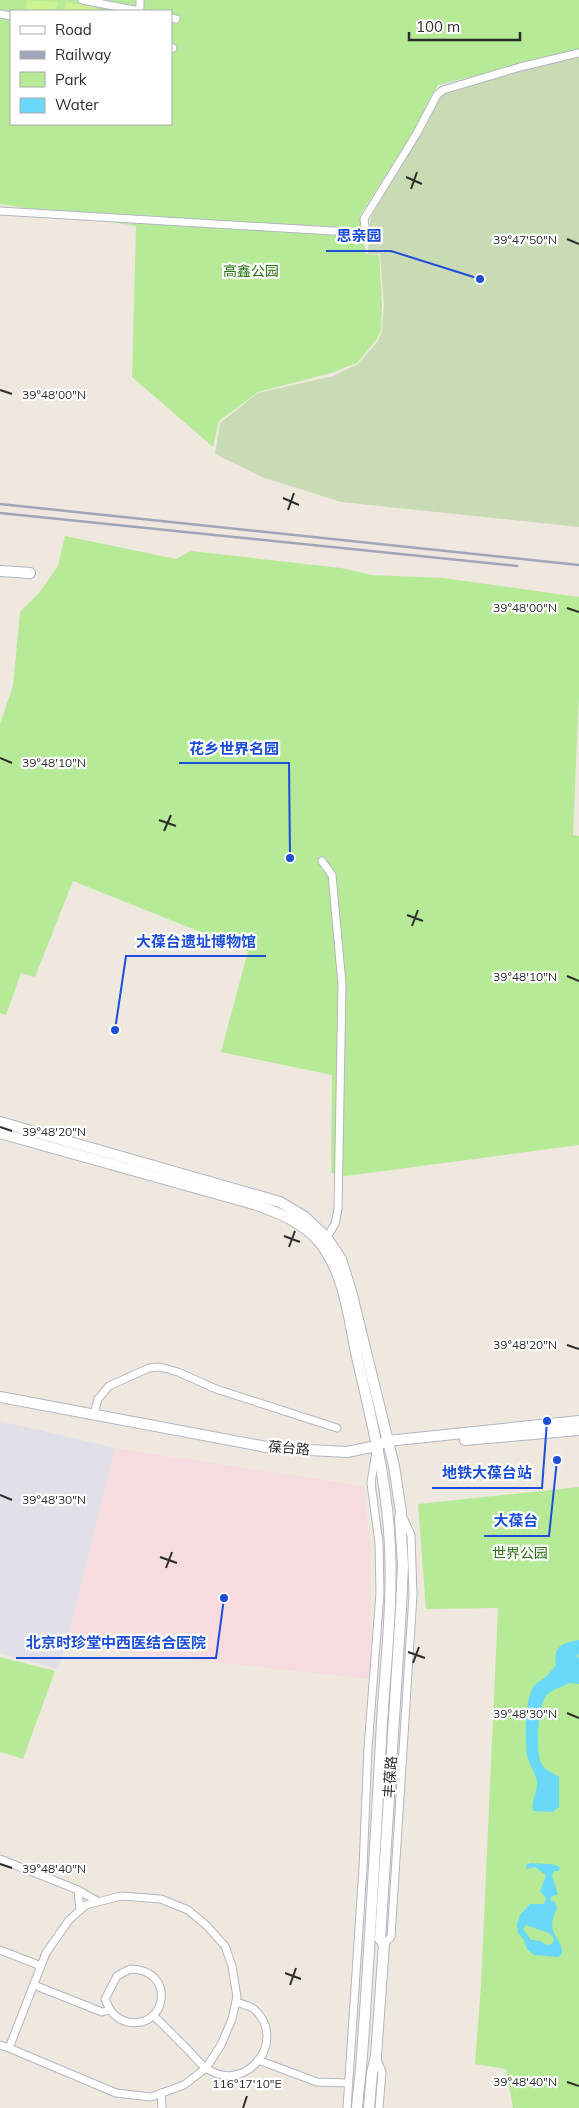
<svg xmlns="http://www.w3.org/2000/svg" width="579" height="2108" font-family="Mulish,'Noto Sans SC',sans-serif">
  <rect width="100%" height="100%" fill="#efe8df"/>
  <polygon fill="#e1dfe8" points="0,1421 115,1448 66,1646 58,1669 0,1653"/>
  <polygon fill="#f6dcde" points="115,1448 363,1486 371,1549 370,1679 66,1646"/>
  <g fill="#b6ea97" fill-rule="evenodd">
    <path d="M0,0H579V50L438,85L416,127L360,216L366,254L379,255L382,304L381,330L377,339L357,363L331,373L258,392L219,421L213,447L132,377L136,226L0,204ZM11,11H171V124H11Z"/>
    <polygon points="65,536 176,559 191,551 341,568 372,575 443,578 579,597 579,694 573,835 579,836 579,1145 346,1176 331,1173 332,1075 221,1052 248,951 73,881 35,977 21,973 6,1015 0,1013 0,724 13,686 20,612 39,593 58,566"/>
    <polygon points="579,1487 579,2108 513,2108 506,2069 475,2064 481,1985 498,1608 426,1609 418,1504"/>
    <polygon points="0,1657 55,1671 23,1759 0,1752"/>
  </g>
  <polygon fill="#c8dbb4" points="579,55 579,527 341,502 262,477 215,454 220,423 258,393 333,376 358,364 378,341 382,331 384,305 380,254 368,254 370,219 440,95 447,90"/>
  <g fill="#cdf292">
    <polygon points="27,0 58,2 56,11 25,11"/>
    <polygon points="66,2 96,8 95,11 64,11"/>
  </g>
  <g fill="#6ad8f9" fill-rule="evenodd">
    <path d="M579,1640V1653L577,1656L579,1659V1684L569,1683C561,1688 551,1689 546,1696C538,1707 534,1755 543,1766C546,1770 554,1774 559,1777V1807L552,1812L533,1811C531,1799 538,1792 537,1781C535,1772 529,1764 527,1755C525,1738 524,1701 534,1686C537,1682 539,1682 543,1679C548,1676 552,1670 556,1665C553,1646 562,1643 579,1640Z"/>
    <path d="M532,1863C540,1864 554,1863 560,1867L559,1871H554L552,1876L558,1894L551,1897V1901L555,1902L557,1908C543,1936 564,1937 562,1954L558,1957L534,1955L527,1949L524,1940L518,1933L517,1924L520,1915L530,1904H544L546,1899L544,1895L540,1892L546,1875L535,1867L526,1869L527,1864ZM526,1925L549,1933L554,1938L553,1943C548,1946 545,1945 541,1941L531,1940L523,1929Z"/>
  </g>
  <g fill="none" stroke-linecap="round" stroke-linejoin="round">
    <g stroke="#b3b6c1" stroke-width="9">
      <g id="street">
        <polyline points="82,0 140,11"/>
        <polyline points="140,11 140,0"/>
        <polyline points="0,14 11,16"/>
        <polyline points="171,18 176,19"/>
        <polyline points="171,48 173,48"/>
        <polyline points="0,211 366,233 364,219 417,133 437,95 443,90 520,67 579,53"/>
        <polyline points="322,861 332,875 342,984 338,1209 335,1224 325,1240"/>
        <polyline points="94,1414 98,1399 109,1386 149,1368 160,1367 178,1372 216,1389 337,1428"/>
        <polyline points="0,1859 78,1890"/>
        <polyline points="80,1910 78,1890 97,1901"/>
        <polyline points="384,1944 391,1937 413,1595 411,1535 401,1513"/>
        <polyline points="0,1950 41,1966"/>
        <path d="M130,1969C177,1969 167,2030 128,2022C115,2019 110,2011 105,1999L117,1976Z"/>
        <polyline points="34,1985 102,2012 109,2010"/>
        <path d="M154,2016C166,2028 178,2040 189,2051C195,2057 200,2064 206,2068C246,2096 289,2040 254,2009C250,2006 242,2004 236,2002"/>
        <polyline points="0,2045 9,2048 116,2093 151,2097 184,2085 206,2068 221,2045 232,2019 237,1997 232,1966 225,1946 206,1925 188,1910 161,1899 121,1896 86,1905 69,1920 46,1953 9,2048"/>
        <polyline points="376,2057 382,2072 379,2108"/>
        <polyline points="258,2060 317,2082 348,2083"/>
        <polyline points="161,2093 162,2108"/>
        <polyline points="347,2108 363,1868 368,1748 380,1593 379,1543 371,1483 376,1451"/>
      </g>
    </g>
    <g stroke="#b3b6c1" stroke-width="12">
      <g id="secondary">
        <polyline points="0,571 30,573"/>
        <polyline points="0,1122 280,1202 305,1217 327,1238 341,1259 351,1291 394,1466 401,1512 400,1519 403,1565 401,1608 380,1939 384,1944 376,2056 372,2073 369,2108"/>
        <path d="M0,1133L257,1205C281,1214 305,1223 321,1244C345,1275 349,1320 357,1357C370,1414 385,1472 389,1531C394,1594 386,1659 382,1722C376,1833 370,1945 362,2056C361,2073 358,2091 357,2108"/>
        <polyline points="0,1397 272,1448 347,1452 376,1446 387,1441 579,1421"/>
        <polyline points="465,1440 579,1430"/>
      </g>
    </g>
    <use href="#street" stroke="#fff" stroke-width="7"/>
    <use href="#secondary" stroke="#fff" stroke-width="10"/>
    <g stroke="#a0a5b9" stroke-width="2.5">
      <polyline points="0,504 579,565"/>
      <polyline points="0,513 517,566"/>
    </g>
  </g>
  <path fill="none" stroke="#2d2d2d" stroke-width="2" d="M406,177L422,184M411,189L417,172M567,239L579,244M0,390L12,394M283,498L299,505M288,510L294,493M567,608L579,612M0,758L12,763M159,820L176,826M164,831L171,815M407,915L423,921M412,926L418,910M567,976L579,981M0,1127L12,1131M284,1236L300,1242M289,1247L295,1231M567,1345L579,1349M0,1495L12,1500M160,1557L177,1563M166,1568L172,1552M408,1652L425,1658M413,1663L419,1647M567,1713L579,1718M0,1864L12,1868M285,1973L301,1979M290,1985L296,1968M567,2082L579,2086M243,2108L247,2096"/>
  <g text-anchor="middle" stroke-width="4.5" stroke-linejoin="round" paint-order="stroke">
    <g font-size="14" fill="#2c7215" stroke="#fff">
      <text x="251" y="276">高鑫公园</text>
      <text x="520" y="1558">世界公园</text>
    </g>
    <g font-size="14" fill="#2d2d2d" stroke="#fff">
      <text transform="translate(289 1448) rotate(5)" y="5">葆台路</text>
      <text transform="translate(390 1777) rotate(-86)" y="5">丰葆路</text>
    </g>
  </g>
  <g font-size="12" text-anchor="middle" fill="#2d2d2d" stroke="#fff" stroke-width="4.5" stroke-linejoin="round" paint-order="stroke">
    <text x="525" y="244">39°47'50"N</text>
    <text x="54" y="399">39°48'00"N</text>
    <text x="525" y="612">39°48'00"N</text>
    <text x="54" y="767">39°48'10"N</text>
    <text x="525" y="981">39°48'10"N</text>
    <text x="54" y="1136">39°48'20"N</text>
    <text x="525" y="1349">39°48'20"N</text>
    <text x="54" y="1504">39°48'30"N</text>
    <text x="525" y="1718">39°48'30"N</text>
    <text x="54" y="1873">39°48'40"N</text>
    <text x="525" y="2086">39°48'40"N</text>
    <text x="247" y="2088">116°17'10"E</text>
  </g>
  <path fill="none" stroke="#1d4ed8" stroke-width="2" d="M480 279L391 251H326M290 858L289 763H179M115 1030L126 956H266M547 1421L542 1488H432M557 1460L549 1536H484M224 1598L216 1658H16"/>
  <g fill="#1d4ed8" stroke="#fff" stroke-width="2">
    <circle cx="480" cy="279" r="5"/>
    <circle cx="290" cy="858" r="5"/>
    <circle cx="115" cy="1030" r="5"/>
    <circle cx="547" cy="1421" r="5"/>
    <circle cx="557" cy="1460" r="5"/>
    <circle cx="224" cy="1598" r="5"/>
  </g>
  <g font-size="15" text-anchor="middle" font-weight="bold" fill="#1d4ed8" stroke="#fff" stroke-width="4.5" stroke-linejoin="round" paint-order="stroke">
    <text x="359" y="241">思亲园</text>
    <text x="234" y="754">花乡世界名园</text>
    <text x="196" y="947">大葆台遗址博物馆</text>
    <text x="487" y="1478">地铁大葆台站</text>
    <text x="516" y="1526">大葆台</text>
    <text x="116" y="1648">北京时珍堂中西医结合医院</text>
  </g>
  <rect x="10" y="10" width="162" height="115" fill="#ffffff" stroke="#ababab"/>
  <rect x="20" y="26" width="25" height="8" fill="#ffffff" stroke="#ababab"/>
  <text x="55" y="35" font-size="15" fill="#2d2d2d">Road</text>
  <rect x="20" y="51" width="25" height="8" fill="#a0a5b9" stroke="#ababab"/>
  <text x="55" y="60" font-size="15" fill="#2d2d2d">Railway</text>
  <rect x="20" y="72" width="25" height="15" fill="#b6ea97" stroke="#ababab"/>
  <text x="55" y="85" font-size="15" fill="#2d2d2d">Park</text>
  <rect x="20" y="98" width="25" height="15" fill="#6ad8f9" stroke="#ababab"/>
  <text x="55" y="110" font-size="15" fill="#2d2d2d">Water</text>
  <path d="M409 32v8h111v-8" fill="none" stroke="#2d2d2d" stroke-width="2.5"/>
  <text x="416" y="32" font-size="15" fill="#2d2d2d" stroke="#ffffff" stroke-width="4" paint-order="stroke">100 m</text>
</svg>
